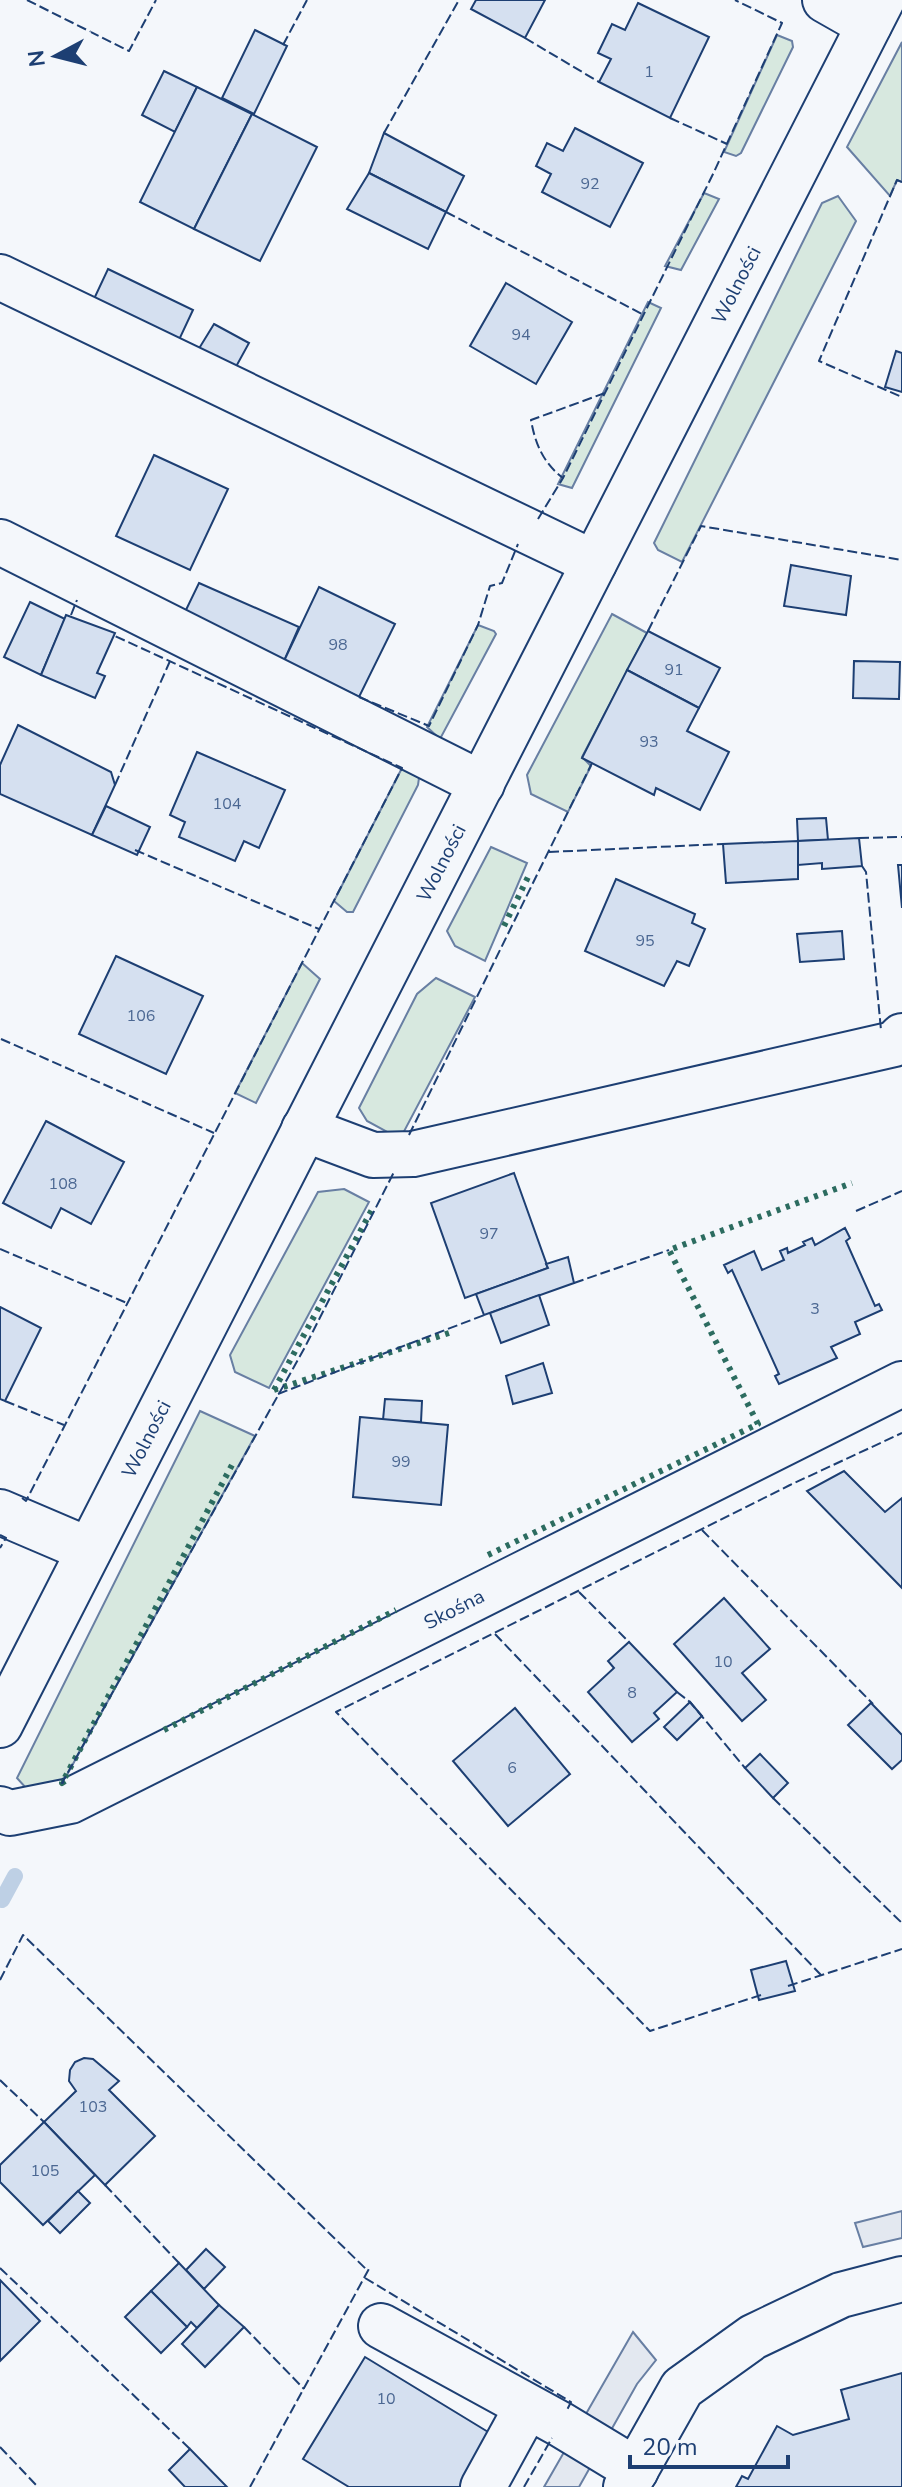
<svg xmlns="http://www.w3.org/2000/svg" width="902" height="2487" font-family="'Nunito Sans',sans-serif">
  <rect width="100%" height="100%" fill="#f4f7fb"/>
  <g fill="#d7e8df" stroke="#687fa3" stroke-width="2">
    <polygon points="777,35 792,41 793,47 741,153 736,156 724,152"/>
    <polygon points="902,42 902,182 897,180 890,196 847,147"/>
    <polygon points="704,193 719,199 681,270 665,266"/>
    <polygon points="838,196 856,221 682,562 658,550 654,543 822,203"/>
    <polygon points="648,302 661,308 572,488 558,484"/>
    <polygon points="612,614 647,633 582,757 591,766 568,812 531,794 527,775"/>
    <polygon points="478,625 494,631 496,634 440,739 427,727"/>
    <polygon points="402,768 419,778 418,785 353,912 347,912 334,901"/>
    <polygon points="491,847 527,863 485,961 455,946 447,931"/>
    <polygon points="302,963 320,979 256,1103 235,1093"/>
    <polygon points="436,978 475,997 400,1139 367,1121 359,1108 417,994"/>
    <polygon points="344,1189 369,1202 269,1388 235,1372 230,1355 318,1192"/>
    <polygon points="200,1411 255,1436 63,1782 77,1786 26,1788 17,1778"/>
  </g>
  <g fill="#e3e8f0" stroke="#687fa3" stroke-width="2">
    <polygon points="902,2211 902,2238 863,2247 855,2223"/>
    <polygon points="633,2332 656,2360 637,2384 579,2487 544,2487"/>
  </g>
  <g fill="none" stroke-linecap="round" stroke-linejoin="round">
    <polyline stroke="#bed0e5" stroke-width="16" points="2,1900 15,1876"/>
  </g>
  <g fill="#d5e0f0" stroke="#1d3f73" stroke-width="2">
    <polygon points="476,0 545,0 525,38 471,9"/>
    <polygon points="638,3 709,37 670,118 599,82 611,59 598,53 612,24 625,30"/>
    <polygon points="255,30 287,46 254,114 222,98"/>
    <polygon points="164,71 197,87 175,132 142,115"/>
    <polygon points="197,87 252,114 194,229 140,202"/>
    <polygon points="252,114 317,147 260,261 194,229"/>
    <polygon points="575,128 643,163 610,227 542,192 551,174 536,166 547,143 563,151"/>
    <polygon points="384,133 464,176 446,212 369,173"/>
    <polygon points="369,173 446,212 428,249 347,209"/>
    <polygon points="108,269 193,310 178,342 93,301"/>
    <polygon points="506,283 572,322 536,384 470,346"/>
    <polygon points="214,324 249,343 232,374 195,355"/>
    <polygon points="896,351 902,353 902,392 885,387"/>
    <polygon points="154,455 228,489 190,570 116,536"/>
    <polygon points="791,565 851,576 846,615 784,606"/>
    <polygon points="199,583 299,627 284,661 184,614"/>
    <polygon points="319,587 395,624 359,697 284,661"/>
    <polygon points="30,602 65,619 41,675 4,657"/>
    <polygon points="66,615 115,633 97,673 105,676 95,698 41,675"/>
    <polygon points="648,631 720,668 699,708 627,670"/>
    <polygon points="854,661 900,662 899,699 853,698"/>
    <polygon points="627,670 699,708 687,731 729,752 700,810 656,788 654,795 582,758"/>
    <polygon points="18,725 111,772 115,785 92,835 0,794 0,765"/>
    <polygon points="197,752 285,790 259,848 244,841 235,861 179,837 185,822 170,815"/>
    <polygon points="106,806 150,827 137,855 92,835"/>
    <polygon points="826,818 828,840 798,841 797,819"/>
    <polygon points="859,838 862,866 822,869 822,863 798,865 798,841"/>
    <polygon points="798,841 798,879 726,883 723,844"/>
    <polygon points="898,865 902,865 902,908"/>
    <polygon points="616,879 695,914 692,923 705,929 689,966 677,961 664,986 585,951"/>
    <polygon points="842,931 844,959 800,962 797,934"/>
    <polygon points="116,956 203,996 166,1074 79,1034"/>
    <polygon points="46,1121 124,1162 91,1224 61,1208 51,1228 3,1203"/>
    <polygon points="514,1173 548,1268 465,1298 431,1203"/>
    <polygon points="845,1228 850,1238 846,1241 875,1306 879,1304 882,1310 855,1322 860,1334 831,1347 837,1358 779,1384 775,1376 779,1374 732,1270 728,1273 724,1265 754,1251 762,1270 784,1260 780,1251 787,1248 788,1253 805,1245 803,1242 812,1238 815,1245"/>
    <polygon points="568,1257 574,1283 484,1315 476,1294 548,1268 546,1264"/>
    <polygon points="539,1295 549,1325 501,1343 490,1313"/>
    <polygon points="0,1307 41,1328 5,1401 0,1399"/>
    <polygon points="543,1363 552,1393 513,1404 506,1376"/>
    <polygon points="385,1399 422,1401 421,1422 383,1420"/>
    <polygon points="360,1417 448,1425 441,1505 353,1497"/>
    <polygon points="844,1471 885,1512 902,1498 902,1588 807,1491"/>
    <polygon points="724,1598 770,1649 742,1673 766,1700 742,1721 674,1644"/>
    <polygon points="629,1642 677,1692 654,1713 659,1719 632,1742 588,1692 614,1668 608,1661"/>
    <polygon points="690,1702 702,1716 677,1740 664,1727"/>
    <polygon points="871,1703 902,1735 902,1760 892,1769 848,1725"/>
    <polygon points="515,1708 570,1774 508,1826 453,1761"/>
    <polygon points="760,1754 788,1783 773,1798 745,1768"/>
    <polygon points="786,1961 795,1991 759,2000 751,1970"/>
    <polygon points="84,2058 93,2059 119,2081 109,2090 155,2136 105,2185 44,2122 76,2091 69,2081 70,2070 75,2062"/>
    <polygon points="44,2122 95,2175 43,2225 0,2182 0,2165"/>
    <polygon points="78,2191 90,2203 60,2233 48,2221"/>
    <polygon points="206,2249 225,2267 204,2289 186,2270"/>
    <polygon points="179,2263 219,2305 197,2328 191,2322 187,2327 151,2291"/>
    <polygon points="0,2280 40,2321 0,2361"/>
    <polygon points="151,2291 187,2327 161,2353 125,2317"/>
    <polygon points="219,2305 244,2327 205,2367 182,2344"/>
    <polygon points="365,2357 498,2438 469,2487 349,2487 303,2459"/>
    <polygon points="902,2373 902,2487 736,2487 742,2476 748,2479 777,2426 793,2435 849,2419 841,2390"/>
    <polygon points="190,2449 227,2487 185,2487 169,2470"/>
  </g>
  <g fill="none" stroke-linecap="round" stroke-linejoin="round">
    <g stroke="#1d3f73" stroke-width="48">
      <g id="minor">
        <polyline points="825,0 869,25"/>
        <polyline points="0,277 594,563"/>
        <polyline points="0,542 482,784"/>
        <polyline points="304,1129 373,1155 413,1154 894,1044 902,1036"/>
        <polyline points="0,1512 89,1550"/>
        <polyline points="0,1725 882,0"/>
        <polyline points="0,1809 10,1813 70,1801 902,1384"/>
        <polyline points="381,2326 560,2424 636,2470"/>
        <polyline points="483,2487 527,2407"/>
        <polyline points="626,2487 682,2388 753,2337 841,2295 902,2279"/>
      </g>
    </g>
    <use href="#minor" stroke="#f4f7fb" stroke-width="44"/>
    <g stroke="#2c6c60" stroke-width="6" stroke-dasharray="4 6" stroke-linecap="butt">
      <polyline points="504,926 530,873"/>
      <polyline points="274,1390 374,1206"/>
      <polyline points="274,1390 449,1333"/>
      <polyline points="488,1555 758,1424 669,1250 852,1183"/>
      <polyline points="164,1730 396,1610"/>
      <polyline points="65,1781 62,1783 232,1465"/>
    </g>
    <g stroke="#1d3f73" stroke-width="2" stroke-dasharray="10 4" stroke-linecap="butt">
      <polyline points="27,0 129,51 156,0"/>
      <polyline points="525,38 599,82"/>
      <polyline points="283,45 307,0"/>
      <polyline points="670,118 727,144"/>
      <polyline points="384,133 459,0"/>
      <polyline points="902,182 897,180 819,361 902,397"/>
      <polyline points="446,212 644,315"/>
      <path d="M605,393L531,420C535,443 543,463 563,478L714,172L782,23L735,0"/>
      <polyline points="538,519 563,478"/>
      <polyline points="71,615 77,600"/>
      <polyline points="648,631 701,526 902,560"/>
      <polyline points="359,697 429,726 478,625 490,586 502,583 518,544"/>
      <polyline points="115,785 170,661"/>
      <polyline points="859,838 902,837"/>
      <polyline points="135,850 319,929"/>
      <polyline points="549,852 723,844"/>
      <polyline points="862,866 866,872 881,1030"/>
      <polyline points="1,1039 214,1133"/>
      <polyline points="409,1135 592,763"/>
      <polyline points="856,1211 902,1191"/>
      <polyline points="0,1249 127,1303"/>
      <polyline points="574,1283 669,1250"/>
      <polyline points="278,1394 487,1314"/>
      <polyline points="5,1401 64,1425"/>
      <polyline points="22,1498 26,1501 402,768 115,636"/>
      <polyline points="702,1530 873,1704"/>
      <polyline points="0,1535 6,1538 0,1548"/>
      <polyline points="579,1592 629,1642"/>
      <polyline points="495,1634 821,1975"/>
      <polyline points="677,1692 690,1702 745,1768"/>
      <polyline points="64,1782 62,1783 305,1347 395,1170"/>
      <polyline points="773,1798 902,1923"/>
      <polyline points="0,1980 23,1935 368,2271"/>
      <polyline points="788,1986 902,1949"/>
      <polyline points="761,1995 650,2031 336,1712 790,1485 902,1433"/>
      <polyline points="0,2080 44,2122"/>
      <polyline points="105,2185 179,2263"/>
      <polyline points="0,2268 190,2449"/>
      <polyline points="365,2278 571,2402 567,2410"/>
      <polyline points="244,2327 304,2389"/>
      <polyline points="0,2447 38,2487"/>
      <polyline points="250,2487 370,2267"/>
      <polyline points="524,2487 552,2438"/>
    </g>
  </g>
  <g text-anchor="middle" stroke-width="6" stroke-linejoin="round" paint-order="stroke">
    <g font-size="16" fill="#4b6792">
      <text x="649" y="77">1</text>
      <text x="590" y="189">92</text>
      <text x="521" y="340">94</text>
      <text x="338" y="650">98</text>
      <text x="674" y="675">91</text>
      <text x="649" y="747">93</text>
      <text x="227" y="809">104</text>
      <text x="645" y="946">95</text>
      <text x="141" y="1021">106</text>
      <text x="63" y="1189">108</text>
      <text x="489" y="1239">97</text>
      <text x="815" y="1314">3</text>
      <text x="401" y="1467">99</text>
      <text x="723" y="1667">10</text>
      <text x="632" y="1698">8</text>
      <text x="512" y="1773">6</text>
      <text x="93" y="2112">103</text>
      <text x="45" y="2176">105</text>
      <text x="386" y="2404">10</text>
    </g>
    <g font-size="20" fill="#1d3f73" stroke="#f4f7fb">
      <text transform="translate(736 285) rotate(-63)" y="7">Wolności</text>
      <text transform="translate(441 863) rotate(-63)" y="7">Wolności</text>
      <text transform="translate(146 1439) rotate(-63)" y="7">Wolności</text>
      <text transform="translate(454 1609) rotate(-27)" y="7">Skośna</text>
    </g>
  </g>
  <g transform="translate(56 56) rotate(263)" stroke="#f4f7fb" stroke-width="6" paint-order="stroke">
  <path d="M0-6L14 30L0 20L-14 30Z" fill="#1d3f73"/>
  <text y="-12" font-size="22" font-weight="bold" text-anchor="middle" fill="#1d3f73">N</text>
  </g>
  <path d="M630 2455v12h158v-12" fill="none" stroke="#1d3f73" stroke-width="4"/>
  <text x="642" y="2455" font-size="24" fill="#1d3f73" stroke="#f4f7fb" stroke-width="6" paint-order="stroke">20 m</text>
</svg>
